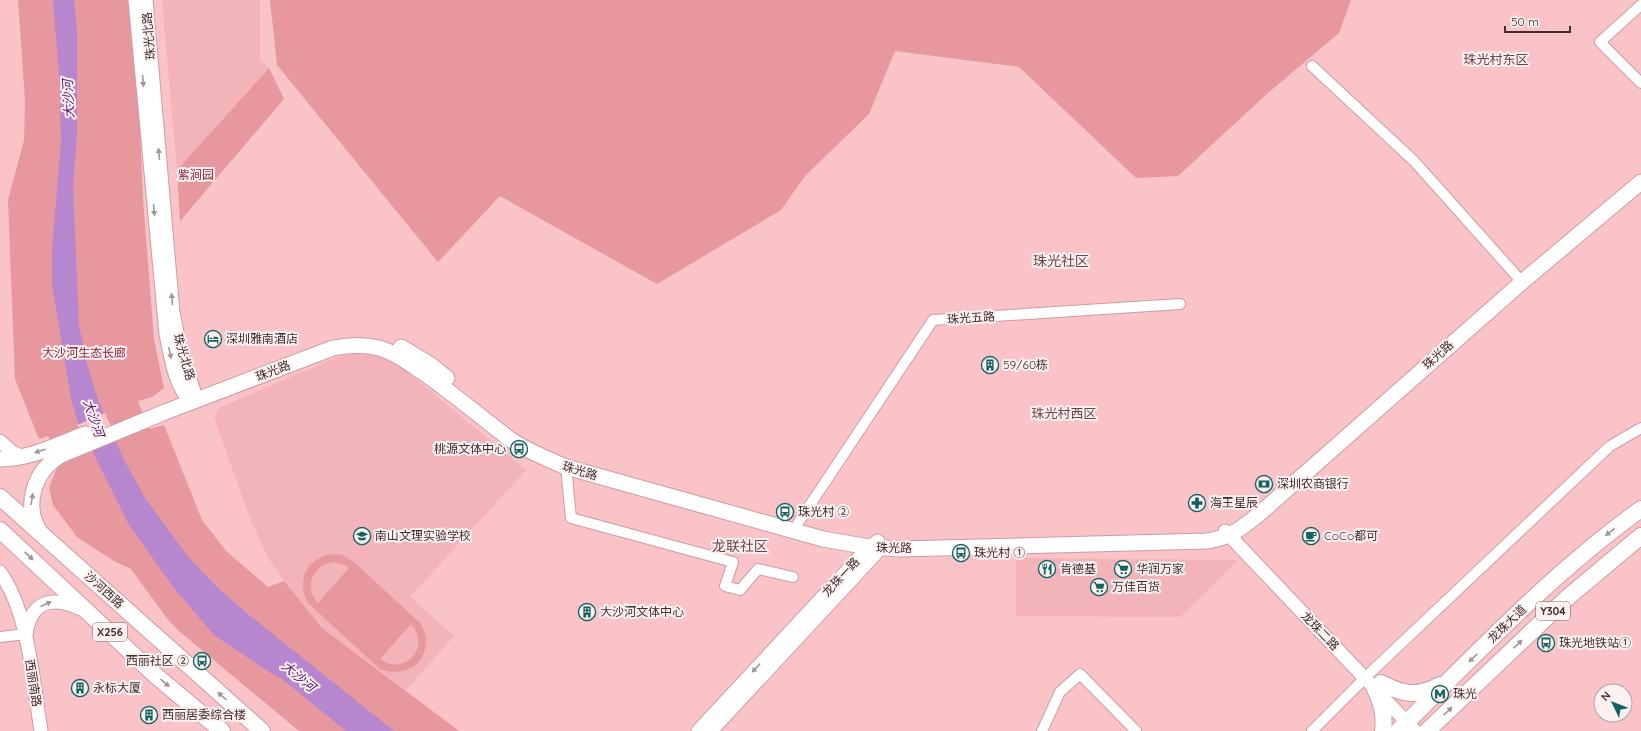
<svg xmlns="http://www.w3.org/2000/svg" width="1641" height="731" font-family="Quicksand,'Noto Sans SC',sans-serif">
  <rect width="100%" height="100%" fill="#f9c3c7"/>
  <g fill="#f2b4b9">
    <polygon points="162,0 260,0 260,60 269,68 177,170"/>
    <polygon points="351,354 365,354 380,357 393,362 405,370 526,470 410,597 454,636 406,690 322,628 284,581 267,556 249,516 214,417 219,408 337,357"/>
    <polygon points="1016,558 1238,560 1180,617 1016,616"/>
  </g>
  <g fill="#e7979e" fill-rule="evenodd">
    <polygon points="18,0 129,0 139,108 143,199 154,340 164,388 152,397 138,401 149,429 164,425 202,520 226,551 268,587 284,581 322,628 459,731 299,731 179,631 166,617 131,569 114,561 77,537 53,505 49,488 61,458 48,436 39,439 15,379 8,200 24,140 25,100"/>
    <polygon points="270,0 1351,0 1339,33 1269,92 1178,176 1136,178 1019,67 895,51 869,114 805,176 781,210 657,284 500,196 438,262 277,65"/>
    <polygon points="269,68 284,99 180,221 177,170"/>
    <path d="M334,554L342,555L354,562L421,624C437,653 412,681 380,669L308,603C296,579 307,557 334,554ZM334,562L345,565L349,568L318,603C303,586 313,565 334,562ZM411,624C432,647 404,677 380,659Z"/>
  </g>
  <polygon fill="#b686ce" points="53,0 74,0 77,30 77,135 73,185 79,325 87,364 98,400 123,458 145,498 189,558 218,588 249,615 394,731 346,731 282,679 269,672 214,635 174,588 129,525 77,420 71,398 52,285 52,250 61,141 60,85"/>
  <polygon fill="#f9c3c7" points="105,413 117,439 89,449 77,425"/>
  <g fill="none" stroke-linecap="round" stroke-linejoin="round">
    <g stroke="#cf9b9f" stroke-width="12">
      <g id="minor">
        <polyline points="1641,5 1600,42 1641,83"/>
        <polyline points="1312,66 1414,161 1522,282"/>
        <polyline points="566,467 571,518 733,562 725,586 740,590 758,569 793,577"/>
        <polyline points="798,523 933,320 1180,304"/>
        <polyline points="0,637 26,634"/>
        <polyline points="1371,672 1610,446 1641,428"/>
        <polyline points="1042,731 1060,692 1080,674 1136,731"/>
        <polyline points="1312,731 1365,678"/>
      </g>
    </g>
    <g stroke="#cf9b9f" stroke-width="15">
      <g id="tertiary">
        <path d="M135,0L166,334C171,357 174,385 191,402"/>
        <polyline points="146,0 173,312 181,353 194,391 191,402"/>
        <polyline points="0,441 12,452 23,457"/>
        <polyline points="1225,531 1415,731"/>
        <path d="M0,572C29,612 33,683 41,731"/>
        <path d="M26,634C31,601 52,595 81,609"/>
        <polyline points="698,731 869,547 878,541 880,549 711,731"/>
      </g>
    </g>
    <g stroke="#cf9b9f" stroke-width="17">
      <g id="secondary">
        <polyline points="401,347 431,365 447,378"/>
        <path d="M0,459C30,459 57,445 85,434"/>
        <path d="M40,532C23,505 34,471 61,455L165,412L333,348C349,345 363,344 379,348C393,352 406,361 419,370C451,391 480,417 511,440C528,451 547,459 566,467L823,539L869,547L899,549L1207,541C1231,537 1239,530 1258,515L1522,282L1641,182"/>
      </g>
    </g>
    <g stroke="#cf9b9f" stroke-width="18">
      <g id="primary">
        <polyline points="0,497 262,731"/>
        <polyline points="0,530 155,675 222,731"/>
        <path d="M1381,683C1404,695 1417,697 1440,685"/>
        <path d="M1375,689C1382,704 1385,715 1383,731"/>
        <path d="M1398,731C1476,654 1552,573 1641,509"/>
        <polyline points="1427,731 1567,598 1641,536"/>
      </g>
    </g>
    <use href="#minor" stroke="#fff" stroke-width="10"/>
    <use href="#tertiary" stroke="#fff" stroke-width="13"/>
    <use href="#secondary" stroke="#fff" stroke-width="15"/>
    <use href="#primary" stroke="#fff" stroke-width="16"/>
  </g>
  <defs><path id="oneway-solid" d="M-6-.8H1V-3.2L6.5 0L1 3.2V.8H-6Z"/></defs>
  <g fill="#a09696">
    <use href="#oneway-solid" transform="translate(143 81) rotate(85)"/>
    <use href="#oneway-solid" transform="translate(159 154) rotate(-95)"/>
    <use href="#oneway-solid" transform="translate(154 210) rotate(85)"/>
    <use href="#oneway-solid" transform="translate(172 299) rotate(-95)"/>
    <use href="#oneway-solid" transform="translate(170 353) rotate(77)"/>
    <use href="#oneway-solid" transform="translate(40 451) rotate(162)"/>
    <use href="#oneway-solid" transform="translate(32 499) rotate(-81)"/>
    <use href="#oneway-solid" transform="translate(1610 532) rotate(142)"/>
    <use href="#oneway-solid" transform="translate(29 556) rotate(43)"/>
    <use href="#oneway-solid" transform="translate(46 604) rotate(-24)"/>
    <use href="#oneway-solid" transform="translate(1518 644) rotate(-44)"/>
    <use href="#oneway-solid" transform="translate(1473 658) rotate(136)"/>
    <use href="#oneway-solid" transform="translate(756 668) rotate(133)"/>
    <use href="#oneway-solid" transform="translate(165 683) rotate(41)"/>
    <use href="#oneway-solid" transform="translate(222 696) rotate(-138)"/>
    <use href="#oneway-solid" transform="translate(1448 711) rotate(-44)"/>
  </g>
  <defs>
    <g id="hotel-ring" transform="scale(0.9)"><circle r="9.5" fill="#fcf1f1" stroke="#126262" stroke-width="1.5"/><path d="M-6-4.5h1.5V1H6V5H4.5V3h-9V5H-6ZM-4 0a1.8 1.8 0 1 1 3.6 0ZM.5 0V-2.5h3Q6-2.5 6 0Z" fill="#126262"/></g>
    <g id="building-ring" transform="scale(0.9)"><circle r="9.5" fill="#fcf1f1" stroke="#126262" stroke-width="1.5"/><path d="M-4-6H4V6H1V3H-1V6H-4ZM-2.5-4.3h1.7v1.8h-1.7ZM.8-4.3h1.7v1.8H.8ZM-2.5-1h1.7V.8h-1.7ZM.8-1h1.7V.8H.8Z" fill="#126262"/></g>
    <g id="bus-ring" transform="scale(0.9)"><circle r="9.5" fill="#fcf1f1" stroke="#126262" stroke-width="1.5"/><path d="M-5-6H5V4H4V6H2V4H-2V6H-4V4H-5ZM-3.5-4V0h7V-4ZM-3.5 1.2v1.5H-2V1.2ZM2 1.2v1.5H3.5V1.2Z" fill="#126262"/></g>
    <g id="bank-ring" transform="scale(0.9)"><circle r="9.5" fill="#fcf1f1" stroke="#126262" stroke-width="1.5"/><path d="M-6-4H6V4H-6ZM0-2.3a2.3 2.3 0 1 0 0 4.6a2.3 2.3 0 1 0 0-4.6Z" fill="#126262"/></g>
    <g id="pharmacy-ring" transform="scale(0.9)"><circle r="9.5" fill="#fcf1f1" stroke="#126262" stroke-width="1.5"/><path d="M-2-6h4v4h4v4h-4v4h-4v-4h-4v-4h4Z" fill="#126262"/></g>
    <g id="school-ring" transform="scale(0.9)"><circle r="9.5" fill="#fcf1f1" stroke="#126262" stroke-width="1.5"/><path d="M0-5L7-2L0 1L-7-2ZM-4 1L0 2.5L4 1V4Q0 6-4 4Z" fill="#126262"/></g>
    <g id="cafe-ring" transform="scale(0.9)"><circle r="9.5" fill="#fcf1f1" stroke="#126262" stroke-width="1.5"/><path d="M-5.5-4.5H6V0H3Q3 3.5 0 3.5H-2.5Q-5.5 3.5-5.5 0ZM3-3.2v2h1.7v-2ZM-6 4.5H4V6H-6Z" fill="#126262"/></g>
    <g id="restaurant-ring" transform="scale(0.9)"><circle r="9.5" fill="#fcf1f1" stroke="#126262" stroke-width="1.5"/><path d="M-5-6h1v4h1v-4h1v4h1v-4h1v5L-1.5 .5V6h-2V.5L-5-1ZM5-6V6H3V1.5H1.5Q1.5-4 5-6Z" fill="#126262"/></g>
    <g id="supermarket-ring" transform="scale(0.9)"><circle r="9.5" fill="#fcf1f1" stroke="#126262" stroke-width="1.5"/><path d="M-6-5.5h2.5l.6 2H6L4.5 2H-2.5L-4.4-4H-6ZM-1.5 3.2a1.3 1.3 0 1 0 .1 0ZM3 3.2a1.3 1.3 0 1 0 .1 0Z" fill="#126262"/></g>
    <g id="metro-ring" transform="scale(0.9)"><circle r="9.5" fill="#fcf1f1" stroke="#126262" stroke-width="1.5"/><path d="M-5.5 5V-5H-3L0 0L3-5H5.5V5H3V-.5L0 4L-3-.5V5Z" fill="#126262"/></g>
  </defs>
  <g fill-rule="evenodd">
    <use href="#hotel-ring" x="213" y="339"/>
    <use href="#building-ring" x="990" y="365"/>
    <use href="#bus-ring" x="519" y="449"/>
    <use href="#bank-ring" x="1264" y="484"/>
    <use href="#pharmacy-ring" x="1197" y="503"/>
    <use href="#bus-ring" x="785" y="512"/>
    <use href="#school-ring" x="362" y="536"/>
    <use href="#cafe-ring" x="1311" y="536"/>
    <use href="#bus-ring" x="961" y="553"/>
    <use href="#restaurant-ring" x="1047" y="569"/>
    <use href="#supermarket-ring" x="1123" y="569"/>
    <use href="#supermarket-ring" x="1099" y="587"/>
    <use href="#building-ring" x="587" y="612"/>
    <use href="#bus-ring" x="1546" y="643"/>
    <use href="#bus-ring" x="202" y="661"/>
    <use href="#building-ring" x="80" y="688"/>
    <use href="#metro-ring" x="1440" y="694"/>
    <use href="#building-ring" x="149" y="715"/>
  </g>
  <g text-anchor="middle" stroke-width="4" stroke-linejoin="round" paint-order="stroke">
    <g fill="#fcf1f1" stroke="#796768" stroke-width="1">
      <rect x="1536" y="602" width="34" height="18" rx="3"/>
      <rect x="93" y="623" width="34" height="18" rx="3"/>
    </g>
    <g font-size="11" font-weight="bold" fill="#412c2d">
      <text x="1553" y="615">Y304</text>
      <text x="110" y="636">X256</text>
    </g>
    <g font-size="12" fill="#412c2d" stroke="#fcf1f1">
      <text transform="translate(149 36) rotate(-95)" y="4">珠光北路</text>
      <text transform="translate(971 318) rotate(-4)" y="4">珠光五路</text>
      <text transform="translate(1438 355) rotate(-42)" y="4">珠光路</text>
      <text transform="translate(184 357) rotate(74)" y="4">珠光北路</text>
      <text transform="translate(273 371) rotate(-21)" y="4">珠光路</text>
      <text transform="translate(580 471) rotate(17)" y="4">珠光路</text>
      <text transform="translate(894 548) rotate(1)" y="4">珠光路</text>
      <text transform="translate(841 577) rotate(-47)" y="4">龙珠一路</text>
      <text transform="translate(104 590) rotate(42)" y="4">沙河西路</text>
      <text transform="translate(1507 624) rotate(-44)" y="4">龙珠大道</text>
      <text transform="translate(1320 631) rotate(46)" y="4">龙珠二路</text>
      <text transform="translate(33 683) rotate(81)" y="4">西丽南路</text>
    </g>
    <g font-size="12" fill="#91233a" stroke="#fcf1f1">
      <text x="196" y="179">紫涧园</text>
      <text x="84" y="357">大沙河生态长廊</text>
    </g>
    <g font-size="12" fill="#412c2d" stroke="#fcf1f1" text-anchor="start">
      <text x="226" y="343">深圳雅南酒店</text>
      <text x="1003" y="369">59/60栋</text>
      <text x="506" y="453" text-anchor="end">桃源文体中心</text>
      <text x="1277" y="488">深圳农商银行</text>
      <text x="1210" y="507">海王星辰</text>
      <text x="798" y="516">珠光村 ②</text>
      <text x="375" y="540">南山文理实验学校</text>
      <text x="1324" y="540">CoCo都可</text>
      <text x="974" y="557">珠光村 ①</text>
      <text x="1060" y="573">肯德基</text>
      <text x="1136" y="573">华润万家</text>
      <text x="1112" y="591">万佳百货</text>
      <text x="600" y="616">大沙河文体中心</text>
      <text x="1559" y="647">珠光地铁站①</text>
      <text x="189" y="665" text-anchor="end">西丽社区 ②</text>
      <text x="93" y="692">永标大厦</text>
      <text x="1453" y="698">珠光</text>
      <text x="162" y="719">西丽居委综合楼</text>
    </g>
    <g font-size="13" fill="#6e4246" stroke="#fcf1f1">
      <text x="1496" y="64">珠光村东区</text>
      <text x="1064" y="418">珠光村西区</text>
    </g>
    <g font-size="13" font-style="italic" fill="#54176d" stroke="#fcf1f1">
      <text transform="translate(68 99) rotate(-93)" y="5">大沙河</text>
      <text transform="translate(94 418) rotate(71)" y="5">大沙河</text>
      <text transform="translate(299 676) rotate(40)" y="5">大沙河</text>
    </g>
    <g font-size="14" fill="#6e4246" stroke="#fcf1f1">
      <text x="1061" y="266">珠光社区</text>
      <text x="740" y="551">龙联社区</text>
    </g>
  </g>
  <g transform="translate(1613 703) rotate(313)"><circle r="19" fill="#fcf1f1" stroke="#b1a2a3"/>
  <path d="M0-3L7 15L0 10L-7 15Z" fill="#126262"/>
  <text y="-6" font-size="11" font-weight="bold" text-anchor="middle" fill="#412c2d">N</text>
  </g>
  <path d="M1505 26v6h65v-6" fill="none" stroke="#412c2d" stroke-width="2"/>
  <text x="1511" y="26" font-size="12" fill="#412c2d" stroke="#fcf1f1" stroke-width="3" paint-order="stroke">50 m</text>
</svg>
